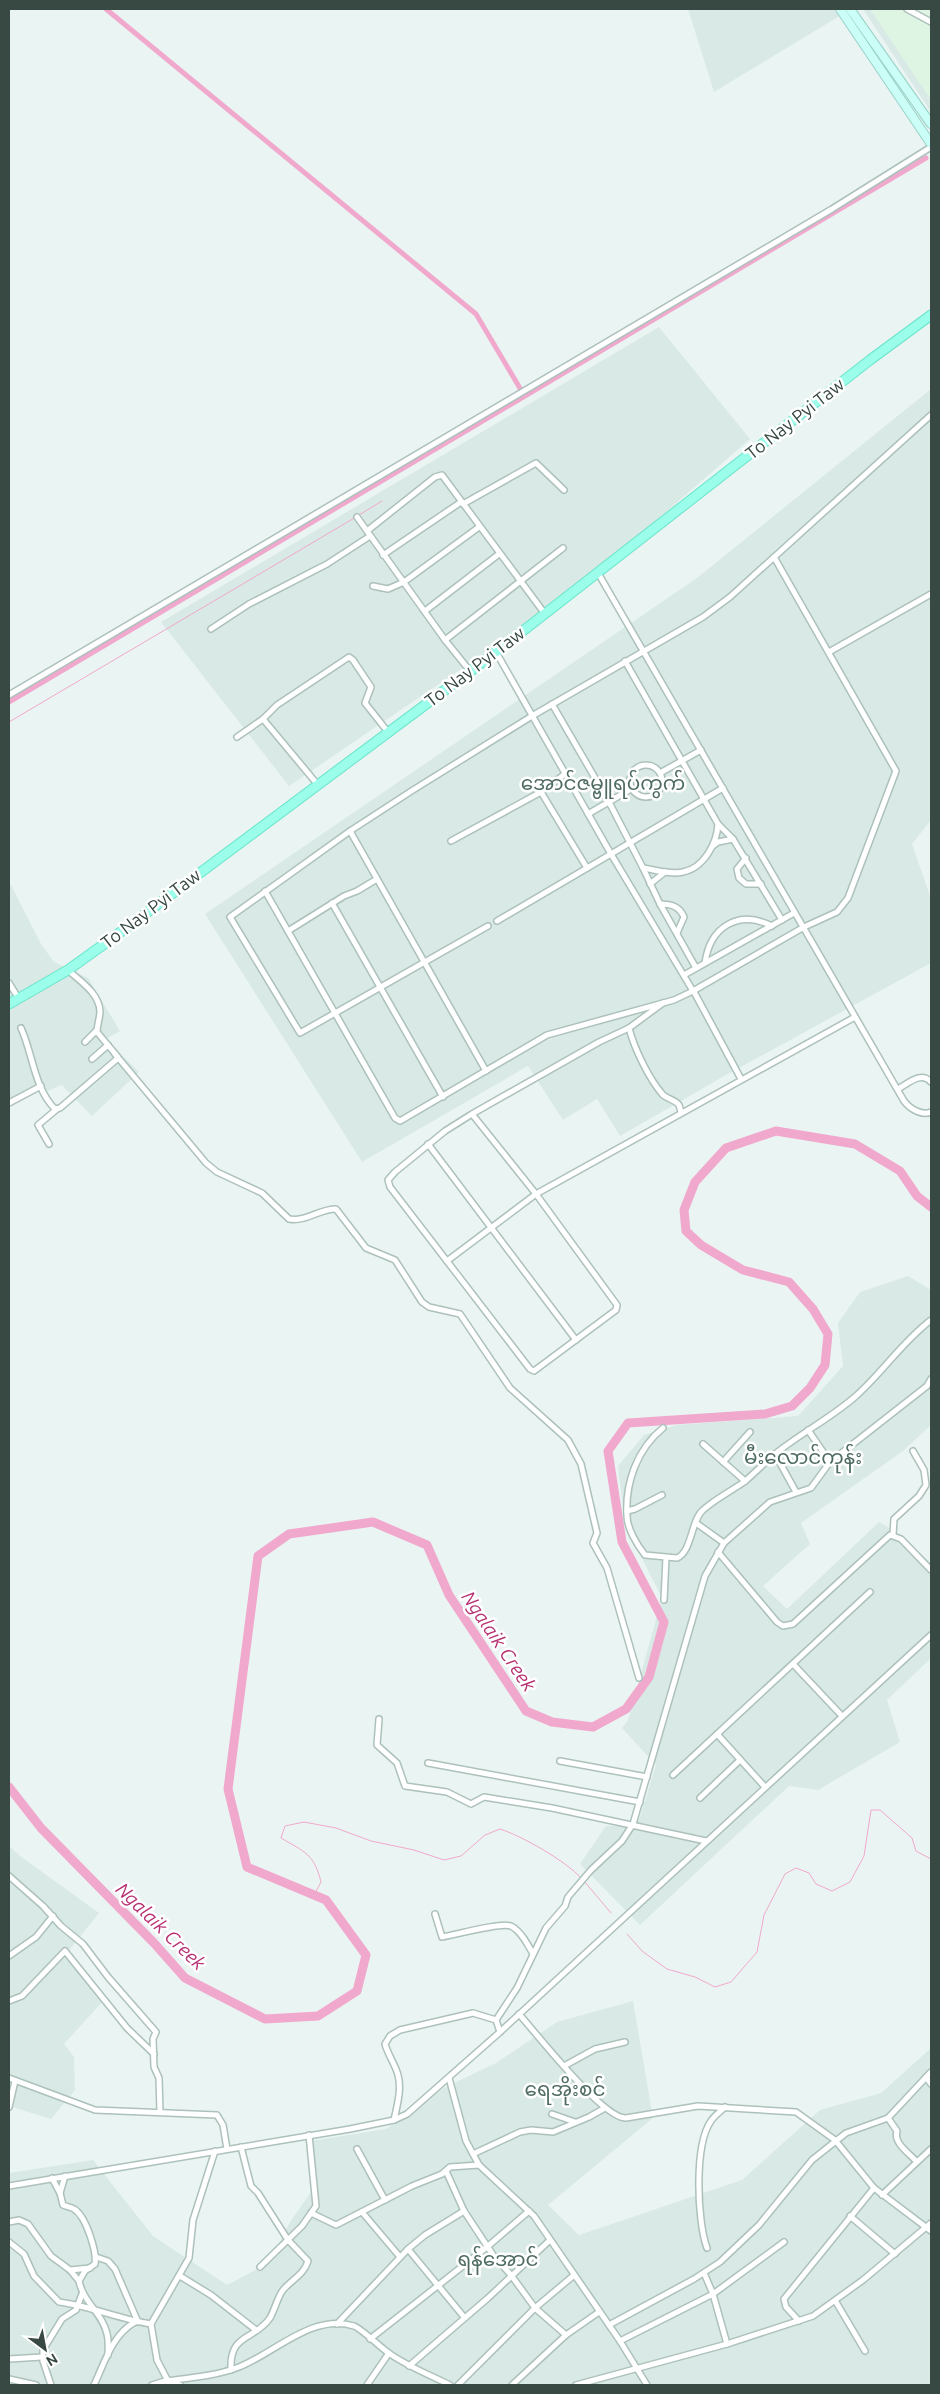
<svg xmlns="http://www.w3.org/2000/svg" width="940" height="2394" font-family="Ubuntu,'Noto Sans Myanmar',sans-serif">
  <rect width="100%" height="100%" fill="#eaf5f3"/>
  <g fill="#d9e9e5">
    <polygon points="688,9 851,9 714,92"/>
    <polygon points="863,9 931,9 931,112"/>
    <polygon points="659,327 750,439 644,531 533,620 289,786 161,622"/>
    <polygon points="931,389 931,820 912,844 931,899 931,963 728,1074 620,1136 597,1099 563,1120 528,1066 362,1162 205,914 697,578"/>
    <polygon points="9,881 41,944 54,962 88,978 120,1031 106,1039 139,1072 92,1116 62,1085 43,1093 38,1088 9,1104"/>
    <polygon points="908,1276 931,1290 931,1425 903,1451 801,1523 810,1544 763,1586 787,1609 879,1522 895,1531 931,1563 931,1658 887,1700 900,1742 818,1790 789,1786 640,1925 580,1864 606,1826 625,1826 639,1820 656,1765 622,1728 628,1720 662,1598 625,1525 618,1466 644,1435 677,1425 798,1416 843,1366 838,1323 860,1292"/>
    <polygon points="9,1846 20,1856 99,1913 65,1955 104,2000 64,2044 74,2057 75,2090 51,2119 9,2106"/>
    <polygon points="633,2001 653,2118 548,2205 579,2235 742,2180 820,2110 881,2093 931,2048 931,2385 9,2385 9,2173 93,2160 153,2236 227,2285 269,2263 290,2222 315,2186 311,2141 386,2129 444,2088 496,2063 557,2022"/>
  </g>
  <polygon fill="#def5e3" points="870,9 931,9 931,100"/>
  <g fill="none" stroke-linecap="round" stroke-linejoin="round">
    <g stroke="#f1a8cd" stroke-width="1">
      <polyline points="359,515 382,501"/>
      <polyline points="9,722 356,517"/>
      <polyline points="584,1881 611,1913"/>
      <path d="M314,1895L321,1882C314,1854 305,1852 281,1838L285,1826L304,1822L336,1828L371,1841L414,1850L444,1860L461,1856L485,1835L500,1829C522,1836 566,1861 581,1878"/>
      <polyline points="627,1934 642,1951 667,1969 695,1977 715,1987 731,1982 757,1952 764,1915 785,1874 796,1868 809,1873 816,1884 832,1891 850,1882 864,1856 871,1810 880,1810 912,1838 916,1851 931,1859"/>
    </g>
    <g stroke="#f1a8cd" stroke-width="5">
      <polyline points="106,9 476,314 524,395"/>
      <polyline points="9,702 926,158"/>
    </g>
    <polyline stroke="#f1a8cd" stroke-width="9" points="9,1787 41,1828 154,1943 185,1978 265,2019 318,2016 357,1991 366,1955 326,1900 247,1867 228,1789 258,1556 289,1534 373,1522 427,1545 449,1595 526,1711 552,1722 593,1727 626,1709 649,1677 664,1622 622,1542 608,1451 628,1423 765,1414 792,1406 810,1388 825,1365 828,1334 813,1309 789,1282 743,1270 701,1245 686,1231 684,1210 695,1182 726,1148 776,1131 855,1144 900,1171 917,1196 931,1207"/>
    <g stroke="#adc1bc" stroke-width="8">
      <g id="street">
        <polyline points="907,9 931,22"/>
        <polyline points="463,504 536,463 564,490"/>
        <polyline points="357,517 445,640 563,548"/>
        <polyline points="367,531 435,477 442,475 545,614"/>
        <polyline points="383,555 461,502"/>
        <path d="M598,573L904,1101C910,1109 922,1116 931,1112"/>
        <polyline points="373,586 388,589 404,582 479,527"/>
        <polyline points="425,611 499,554"/>
        <polyline points="211,629 249,604 327,564 370,536"/>
        <polyline points="445,640 470,671"/>
        <polyline points="496,652 611,854 693,991"/>
        <polyline points="829,652 931,594"/>
        <polyline points="9,695 832,209 931,147"/>
        <path d="M552,704L609,802L643,868C656,870 671,875 683,872C704,868 717,843 718,824L625,661"/>
        <polyline points="263,719 318,785"/>
        <polyline points="237,737 263,719 277,705 349,657 353,660 371,687 365,703 388,732"/>
        <circle cx="646" cy="781" r="16"/>
        <polyline points="660,773 701,750"/>
        <polyline points="541,792 587,868"/>
        <polyline points="588,814 631,789"/>
        <polyline points="718,824 733,839 782,920"/>
        <polyline points="350,831 486,1071"/>
        <polyline points="451,841 541,792 565,774"/>
        <polyline points="714,845 718,842 733,839"/>
        <polyline points="746,858 737,869 739,878 746,884 761,884"/>
        <polyline points="643,868 660,904 696,968"/>
        <polyline points="650,884 665,872"/>
        <polyline points="265,891 395,1118 400,1121 547,1035 674,1000 693,991 804,927 837,912 848,898 896,771 774,557"/>
        <polyline points="332,903 443,1097"/>
        <path d="M660,904C671,904 679,906 684,917L677,933"/>
        <polyline points="497,921 723,788"/>
        <polyline points="488,926 300,1033 230,917 350,831 413,790 532,716 703,617 730,597 931,415"/>
        <polyline points="288,931 344,896 357,891 377,879"/>
        <path d="M705,963C710,927 738,909 772,926"/>
        <polyline points="684,975 794,913"/>
        <polyline points="9,983 19,999"/>
        <polyline points="693,990 741,1079"/>
        <path d="M21,1028C33,1054 34,1088 55,1109L60,1108L117,1059V1056L97,1032C97,1025 100,1018 100,1011C99,993 80,981 68,970"/>
        <path d="M629,1028C634,1048 649,1079 663,1095C668,1099 675,1100 679,1105L681,1112"/>
        <polyline points="85,1042 97,1030"/>
        <path d="M115,1054L206,1163L217,1172L262,1193L289,1219C306,1222 319,1209 336,1209L366,1248L395,1260L422,1302L429,1307L460,1314L510,1388L568,1440L581,1464L597,1533L593,1543L607,1568L639,1678"/>
        <polyline points="92,1059 108,1045"/>
        <path d="M898,1089C909,1083 921,1071 931,1082"/>
        <polyline points="9,1103 41,1086"/>
        <polyline points="472,1114 536,1194 617,1305 616,1310 534,1371 530,1369 390,1187 388,1180 395,1172 445,1131 472,1114 599,1042 629,1028 663,1003"/>
        <polyline points="49,1144 38,1125 57,1109"/>
        <polyline points="428,1144 576,1340"/>
        <polyline points="447,1261 536,1194 855,1017"/>
        <path d="M663,1428C637,1449 625,1483 627,1516C627,1528 637,1545 645,1555L677,1558C692,1552 691,1520 703,1510C715,1499 731,1491 744,1482C755,1473 764,1463 775,1454C801,1433 831,1418 856,1396C883,1372 902,1342 931,1320"/>
        <polyline points="808,1430 830,1462"/>
        <polyline points="703,1444 745,1481"/>
        <polyline points="775,1454 796,1492"/>
        <polyline points="723,1462 750,1432"/>
        <polyline points="627,1511 635,1509 662,1495"/>
        <polyline points="696,1523 724,1543"/>
        <polyline points="893,1535 894,1519 919,1496 926,1485 924,1470 913,1451"/>
        <polyline points="718,1552 777,1622 783,1626 793,1624 890,1535 901,1539 931,1570"/>
        <polyline points="664,1600 666,1558"/>
        <polyline points="793,1664 842,1716"/>
        <polyline points="379,1719 377,1745 397,1763 405,1786 447,1792 471,1804 484,1797 552,1808 706,1841"/>
        <polyline points="717,1734 765,1787"/>
        <polyline points="560,1761 647,1777"/>
        <polyline points="428,1763 640,1802"/>
        <polyline points="673,1775 870,1592"/>
        <polyline points="700,1798 740,1760"/>
        <polyline points="9,1876 43,1906 61,1926 83,1944 108,1977 156,2032 153,2039 154,2067 159,2078 160,2112"/>
        <path d="M435,1914L442,1937C456,1935 500,1922 511,1926C521,1931 528,1945 533,1954"/>
        <polyline points="9,1956 36,1937 53,1916"/>
        <polyline points="9,2001 22,1996 65,1951 127,2028 154,2054"/>
        <path d="M519,2014C536,2033 603,2119 626,2118L698,2106L796,2112L835,2140L874,2188L931,2231"/>
        <polyline points="500,2032 496,2020 517,1988 546,1928 565,1906 568,1897 591,1870 622,1841 633,1824 705,1576 724,1543 770,1502 811,1488 830,1462 927,1386 931,1379"/>
        <polyline points="564,2066 595,2049 625,2042"/>
        <polyline points="926,2077 931,2084"/>
        <polyline points="9,2078 95,2110 217,2115 223,2125 227,2149"/>
        <polyline points="449,2078 466,2141 479,2165 534,2216 620,2341"/>
        <polyline points="9,2107 15,2081"/>
        <polyline points="552,2114 575,2122"/>
        <path d="M888,2118L897,2131C893,2143 909,2153 916,2161"/>
        <path d="M394,2120C397,2106 402,2089 398,2075C395,2064 388,2055 385,2044L390,2036L400,2030L473,2013L496,2020"/>
        <polyline points="357,2149 385,2200"/>
        <polyline points="473,2154 520,2132 531,2130 553,2132 589,2117 605,2108"/>
        <polyline points="446,2171 464,2211 493,2255 511,2275 535,2308 566,2335"/>
        <path d="M52,2178L60,2193L63,2205C67,2207 71,2207 74,2209C86,2216 97,2252 95,2264L85,2271L79,2281C83,2302 103,2314 107,2334C109,2341 108,2348 108,2355"/>
        <polyline points="9,2186 350,2129 394,2120 407,2114 500,2032 931,1635"/>
        <polyline points="60,2193 65,2176"/>
        <polyline points="882,2195 931,2149"/>
        <polyline points="362,2212 400,2257"/>
        <polyline points="311,2213 336,2225 412,2186 442,2174 450,2167 479,2165"/>
        <polyline points="850,2216 895,2254"/>
        <polyline points="9,2222 19,2220 28,2224 51,2256 70,2270 79,2281"/>
        <path d="M9,2242L24,2254L34,2276L59,2302C90,2306 119,2319 151,2324"/>
        <path d="M707,2248C697,2221 694,2145 711,2121C714,2116 720,2112 725,2107"/>
        <polyline points="408,2249 464,2317"/>
        <polyline points="96,2257 108,2261 115,2269 138,2322"/>
        <polyline points="260,2267 302,2226 316,2206 309,2135"/>
        <polyline points="70,2270 90,2268"/>
        <polyline points="704,2273 713,2294 727,2344"/>
        <polyline points="180,2276 211,2295 256,2330"/>
        <polyline points="836,2302 865,2351"/>
        <polyline points="799,2321 786,2307 784,2299 874,2188"/>
        <polyline points="337,2324 408,2249 425,2235 464,2211"/>
        <polyline points="609,2325 694,2279 720,2262 759,2225 812,2160 846,2133 888,2118 931,2072"/>
        <polyline points="370,2339 487,2247 529,2211"/>
        <polyline points="9,2359 42,2357"/>
        <polyline points="409,2366 488,2298 550,2240"/>
        <path d="M231,2370C229,2333 254,2341 270,2318C275,2309 278,2296 283,2290C291,2280 304,2275 308,2261L288,2240L258,2193L251,2186L241,2147"/>
        <polyline points="9,2379 36,2385"/>
        <path d="M165,2381C189,2378 216,2376 239,2367C275,2353 312,2313 354,2326C362,2329 381,2348 390,2354C409,2367 430,2375 450,2385"/>
        <polyline points="168,2381 157,2360 151,2324 189,2258 193,2220 215,2151"/>
        <polyline points="51,2385 43,2361 43,2350 62,2319 76,2310 82,2294"/>
        <path d="M94,2385C105,2362 112,2335 135,2322"/>
        <polyline points="152,2385 165,2381 180,2385"/>
        <polyline points="367,2385 389,2353"/>
        <polyline points="458,2385 535,2308 573,2276"/>
        <polyline points="512,2385 566,2335 599,2312"/>
        <polyline points="576,2385 727,2344 813,2316 863,2280 931,2223"/>
        <polyline points="647,2385 620,2341 713,2294 784,2242"/>
      </g>
    </g>
    <g stroke="#98d2c7" stroke-width="10">
      <g id="secondary">
        <polyline points="840,9 931,144"/>
        <polyline points="850,9 931,124"/>
      </g>
    </g>
    <g stroke="#69e4ca" stroke-width="11">
      <polyline id="primary" points="9,1004 68,970 114,937 496,652 870,360 931,315"/>
    </g>
    <use href="#street" stroke="#fff" stroke-width="5"/>
    <use href="#secondary" stroke="#cbfef6" stroke-width="8"/>
    <use href="#primary" stroke="#9bfeea" stroke-width="9"/>
  </g>
  <g text-anchor="middle" stroke-width="5" stroke-linejoin="round" paint-order="stroke">
    <g font-size="18" fill="#384944" stroke="#fff">
      <text transform="translate(795 419) rotate(-38)" y="6">To Nay Pyi Taw</text>
      <text transform="translate(475 667) rotate(-37)" y="6">To Nay Pyi Taw</text>
      <text transform="translate(151 909) rotate(-37)" y="6">To Nay Pyi Taw</text>
    </g>
    <g font-size="19" font-style="italic" fill="#b63072" stroke="#fff">
      <text transform="translate(499 1641) rotate(56)" y="7">Ngalaik Creek</text>
      <text transform="translate(161 1926) rotate(44)" y="7">Ngalaik Creek</text>
    </g>
    <g font-size="20" fill="#4f6c63" stroke="#fff">
      <text x="603" y="790">အောင်ဇမ္ဗူရပ်ကွက်</text>
      <text x="803" y="1464">မီးလောင်ကုန်း</text>
      <text x="565" y="2096">ရေအိုးစင်</text>
      <text x="498" y="2266">ရန်အောင်</text>
    </g>
  </g>
  <rect width="940" height="2394" fill="none" stroke="#384944" stroke-width="20"/>
  <g transform="translate(45 2349) rotate(148)" stroke="#ffffff" stroke-width="4" paint-order="stroke">
  <path d="M0-4L9 19L0 12L-9 19Z" fill="#384944"/>
  <text y="-8" font-size="14" font-weight="bold" text-anchor="middle" fill="#384944">N</text>
  </g>
</svg>
